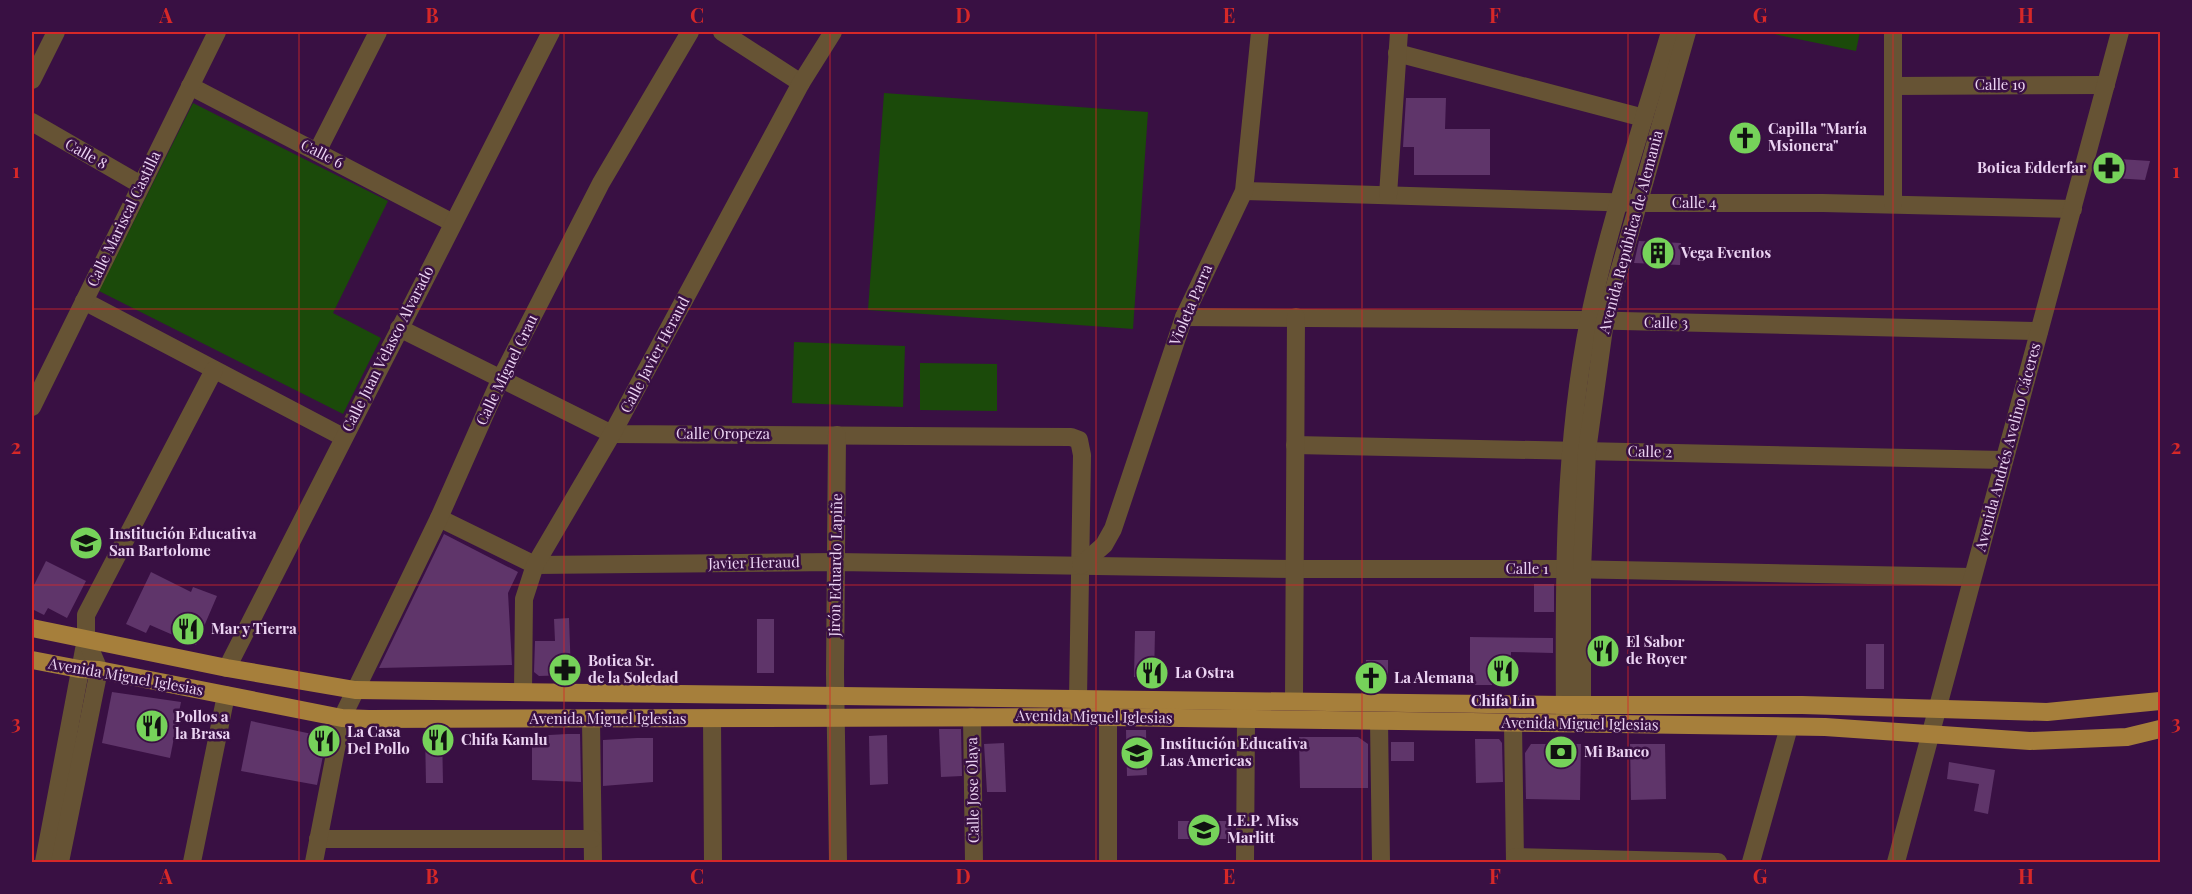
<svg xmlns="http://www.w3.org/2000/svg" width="2192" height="894" font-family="'Playfair Display',serif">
  <rect width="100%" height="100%" fill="#391043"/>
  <g fill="#1b4a0a">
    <polygon points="1764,32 1860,32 1856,51"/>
    <polygon points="884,93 1148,112 1133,329 868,310"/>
    <polygon points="193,103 388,201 333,313 381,338 343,414 99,291"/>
    <polygon points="794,342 905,346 903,407 792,403"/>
    <polygon points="920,363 997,364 997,411 920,410"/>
  </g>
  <g fill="#5f356a">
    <polygon points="1406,98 1446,98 1445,129 1490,129 1490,175 1414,175 1414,147 1403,147"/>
    <polygon points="2104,158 2150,161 2145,180 2097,177"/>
    <polygon points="1639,241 1681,243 1680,265 1634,263"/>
    <polygon points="444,534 518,572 508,593 512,665 379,668"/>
    <polygon points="46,561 86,581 67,618 48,608 44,615 32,609 32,589"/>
    <polygon points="151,572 191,592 193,587 217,596 196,645 150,625 146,633 126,624"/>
    <rect x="1534" y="584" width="20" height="28"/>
    <polygon points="569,618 571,675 539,676 534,672 535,641 555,641 554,619"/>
    <rect x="757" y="619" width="17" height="54"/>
    <polygon points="1135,631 1155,631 1154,678 1134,677"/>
    <polygon points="1470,637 1553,638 1553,653 1511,652 1511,676 1492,677 1492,685 1470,685"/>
    <polygon points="1593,640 1615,640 1614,663 1593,663"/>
    <rect x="1866" y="644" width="18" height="45"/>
    <rect x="1366" y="660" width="22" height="21"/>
    <polygon points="112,692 181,702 170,758 102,743"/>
    <polygon points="251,721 312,734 313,729 328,732 317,785 241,771"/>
    <polygon points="939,729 961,729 962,776 941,777"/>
    <polygon points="1126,730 1146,730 1147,775 1127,776"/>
    <polygon points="425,732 442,732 443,783 426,783"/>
    <polygon points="567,734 580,734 581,782 532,780 532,736"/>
    <polygon points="887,735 888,784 870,785 869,736"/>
    <polygon points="1299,737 1358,737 1368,744 1368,788 1300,788"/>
    <polygon points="637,738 653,738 653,782 603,786 603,740"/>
    <polygon points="1475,739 1499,739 1502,743 1503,782 1476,783"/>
    <rect x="1391" y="742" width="23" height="19"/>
    <polygon points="1004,743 1006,792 987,792 984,744"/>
    <polygon points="1531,744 1581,744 1580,800 1526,799 1525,753"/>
    <polygon points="1630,744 1665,744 1666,799 1631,800"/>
    <polygon points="1949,762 1995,770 1988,814 1974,811 1979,784 1947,779"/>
    <rect x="1178" y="821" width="53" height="18"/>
  </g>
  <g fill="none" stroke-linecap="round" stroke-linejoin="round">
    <g stroke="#665334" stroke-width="18">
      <polyline points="722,32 801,83"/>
      <polyline points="1397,53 1644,118"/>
      <polyline points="32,80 56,32"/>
      <polyline points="190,86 453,223"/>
      <polyline points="1894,86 2106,85"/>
      <polyline points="32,122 141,185"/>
      <polyline points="317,152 378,32"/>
      <polyline points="1244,191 1637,203 1823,203 2073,209"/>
      <polyline points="1388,195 1399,32"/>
      <polyline points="1893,204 1893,32"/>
      <polyline points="84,301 343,437"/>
      <polyline points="1184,317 1580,320 2039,331"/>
      <polyline points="399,328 612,434 1071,437 1079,440 1082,455 1078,699"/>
      <polyline points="32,407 217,32"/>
      <polyline points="837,435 835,674 838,862"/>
      <polyline points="1295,445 2004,460"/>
      <polyline points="439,518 535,565 836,562 1294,569 1566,569 1972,577"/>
      <polyline points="1081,565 1104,545 1113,529 1184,317 1244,191 1260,32"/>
      <polyline points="227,668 551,32"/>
      <polyline points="523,692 524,599 535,565 612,434 801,83 833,32"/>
      <polyline points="1294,699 1296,317"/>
      <polyline points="972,717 974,862"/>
      <polyline points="712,718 713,862"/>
      <path d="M1565,719C1564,588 1563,449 1589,320C1609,223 1642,127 1670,32"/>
      <polyline points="1582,719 1582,570 1587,451 1605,321 1687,32"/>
      <polyline points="591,720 593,862"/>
      <polyline points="1379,721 1381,862"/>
      <polyline points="1513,723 1515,862"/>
      <polyline points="318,839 592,839"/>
      <polyline points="1515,857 1718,862"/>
      <polyline points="44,862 86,639 86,615 214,370"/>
      <polyline points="60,862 99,670 86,639"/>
      <polyline points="192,862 226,695"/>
      <polyline points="314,862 342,718 439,518 501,378 601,183 690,32"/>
      <polyline points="1108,862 1108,717"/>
      <polyline points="1245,862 1246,719"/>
      <polyline points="1751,862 1789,727"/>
      <polyline points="1896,862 2120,32"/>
    </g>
    <g stroke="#a67f3b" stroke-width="18">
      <polyline points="32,628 227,668 355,690 1564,705 1802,705 2047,712 2160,701"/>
      <polyline points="32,660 79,669 99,670 342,718 369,719 1108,717 1825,727 2030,741 2127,737 2160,729"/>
    </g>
  </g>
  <path fill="none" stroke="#d62828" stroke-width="1.5" stroke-opacity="0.55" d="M299,32V862M564,32V862M830,32V862M1096,32V862M1362,32V862M1628,32V862M1893,32V862M32,309H2160M32,585H2160"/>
  <defs>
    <g id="church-disc" transform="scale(1.725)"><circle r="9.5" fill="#76d25a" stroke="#391043"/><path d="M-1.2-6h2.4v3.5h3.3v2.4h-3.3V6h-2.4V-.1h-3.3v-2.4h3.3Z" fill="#111"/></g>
    <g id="pharmacy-disc" transform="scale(1.725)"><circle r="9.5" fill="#76d25a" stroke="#391043"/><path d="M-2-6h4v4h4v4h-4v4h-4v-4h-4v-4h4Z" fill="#111"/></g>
    <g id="building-disc" transform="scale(1.725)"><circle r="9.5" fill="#76d25a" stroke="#391043"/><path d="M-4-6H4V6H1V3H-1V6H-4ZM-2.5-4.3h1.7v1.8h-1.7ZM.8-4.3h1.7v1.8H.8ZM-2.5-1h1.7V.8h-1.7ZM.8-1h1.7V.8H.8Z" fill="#111"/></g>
    <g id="school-disc" transform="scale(1.725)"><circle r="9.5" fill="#76d25a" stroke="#391043"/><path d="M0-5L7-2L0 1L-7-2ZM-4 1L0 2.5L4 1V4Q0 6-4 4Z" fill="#111"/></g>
    <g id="restaurant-disc" transform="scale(1.725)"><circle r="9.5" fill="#76d25a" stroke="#391043"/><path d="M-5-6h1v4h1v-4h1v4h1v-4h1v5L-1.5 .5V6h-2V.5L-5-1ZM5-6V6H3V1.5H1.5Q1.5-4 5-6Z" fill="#111"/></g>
    <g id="bank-disc" transform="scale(1.725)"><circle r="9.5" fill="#76d25a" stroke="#391043"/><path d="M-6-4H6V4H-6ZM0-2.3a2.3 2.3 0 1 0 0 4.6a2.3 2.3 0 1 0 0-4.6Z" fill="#111"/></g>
  </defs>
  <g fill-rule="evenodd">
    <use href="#church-disc" x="1745" y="138"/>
    <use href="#pharmacy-disc" x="2109" y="168"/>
    <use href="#building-disc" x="1658" y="253"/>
    <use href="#school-disc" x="86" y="543"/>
    <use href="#restaurant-disc" x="188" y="629"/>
    <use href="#restaurant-disc" x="1603" y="651"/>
    <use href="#pharmacy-disc" x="565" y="670"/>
    <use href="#restaurant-disc" x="1503" y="671"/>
    <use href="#restaurant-disc" x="1152" y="673"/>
    <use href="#church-disc" x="1371" y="678"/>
    <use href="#restaurant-disc" x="152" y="726"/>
    <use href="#restaurant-disc" x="438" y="740"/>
    <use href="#restaurant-disc" x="324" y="741"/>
    <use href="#bank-disc" x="1561" y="752"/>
    <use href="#school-disc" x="1137" y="753"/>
    <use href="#school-disc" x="1204" y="830"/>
  </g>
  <g text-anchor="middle" stroke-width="5" stroke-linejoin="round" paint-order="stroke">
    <g font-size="15" fill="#ebd3f2" stroke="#391043">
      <text x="2000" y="90">Calle 19</text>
      <text transform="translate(86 154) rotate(30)" y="5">Calle 8</text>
      <text transform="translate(322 154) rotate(27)" y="5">Calle 6</text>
      <text x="1694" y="208">Calle 4</text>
      <text transform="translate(124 219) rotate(-64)" y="5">Calle Mariscal Castilla</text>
      <text transform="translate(1631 232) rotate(-75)" y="5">Avenida República de Alemania</text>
      <text transform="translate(1191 305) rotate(-67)" y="5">Violeta Parra</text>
      <text transform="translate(1666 323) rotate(1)" y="5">Calle 3</text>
      <text transform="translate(388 349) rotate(-63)" y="5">Calle Juan Velasco Alvarado</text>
      <text transform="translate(655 355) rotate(-62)" y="5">Calle Javier Heraud</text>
      <text transform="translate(507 370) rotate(-64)" y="5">Calle Miguel Grau</text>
      <text x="723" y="439">Calle Oropeza</text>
      <text transform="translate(2008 447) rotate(-75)" y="5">Avenida Andrés Avelino Cáceres</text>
      <text transform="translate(1650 452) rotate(1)" y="5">Calle 2</text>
      <text transform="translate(754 563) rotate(-1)" y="5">Javier Heraud</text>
      <text transform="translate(836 565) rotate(-89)" y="5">Jirón Eduardo Lapiñe</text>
      <text x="1527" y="574">Calle 1</text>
      <text transform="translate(126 677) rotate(10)" y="5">Avenida Miguel Iglesias</text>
      <text transform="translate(1094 717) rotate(1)" y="5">Avenida Miguel Iglesias</text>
      <text x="608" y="724">Avenida Miguel Iglesias</text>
      <text transform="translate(1580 724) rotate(1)" y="5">Avenida Miguel Iglesias</text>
      <text transform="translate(973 790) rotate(-91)" y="5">Calle Jose Olaya</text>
    </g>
    <g font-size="15" font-weight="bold" fill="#ebd3f2" stroke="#391043" text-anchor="start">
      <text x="1768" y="134">Capilla "María<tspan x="1768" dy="17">Msionera"</tspan></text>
      <text x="2086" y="173" text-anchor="end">Botica Edderfar</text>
      <text x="1681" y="258">Vega Eventos</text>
      <text x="109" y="539">Institución Educativa<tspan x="109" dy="17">San Bartolome</tspan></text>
      <text x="211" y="634">Mar y Tierra</text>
      <text x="1626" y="647">El Sabor<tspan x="1626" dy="17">de Royer</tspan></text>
      <text x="588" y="666">Botica Sr.<tspan x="588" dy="17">de la Soledad</tspan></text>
      <text x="1175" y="678">La Ostra</text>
      <text x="1394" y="683">La Alemana</text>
      <text x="1503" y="706" text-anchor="middle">Chifa Lin</text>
      <text x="175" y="722">Pollos a<tspan x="175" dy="17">la Brasa</tspan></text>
      <text x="347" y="737">La Casa<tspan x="347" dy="17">Del Pollo</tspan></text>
      <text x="461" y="745">Chifa Kamlu</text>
      <text x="1160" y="749">Institución Educativa<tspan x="1160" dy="17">Las Americas</tspan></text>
      <text x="1584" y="757">Mi Banco</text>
      <text x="1227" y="826">I.E.P. Miss<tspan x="1227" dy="17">Marlitt</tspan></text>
    </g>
  </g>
  <rect width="2192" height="894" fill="none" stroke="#391043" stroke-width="66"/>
  <rect x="33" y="33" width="2126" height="828" fill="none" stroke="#d62828" stroke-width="2"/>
  <g font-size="20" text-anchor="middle" font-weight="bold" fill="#d62828">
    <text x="166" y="23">A</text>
    <text x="432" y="23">B</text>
    <text x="697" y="23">C</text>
    <text x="963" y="23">D</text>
    <text x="1229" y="23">E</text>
    <text x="1495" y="23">F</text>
    <text x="1760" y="23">G</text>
    <text x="2026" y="23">H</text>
    <text x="16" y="178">1</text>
    <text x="2176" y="178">1</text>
    <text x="16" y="454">2</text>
    <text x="2176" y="454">2</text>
    <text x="16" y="730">3</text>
    <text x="2176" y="730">3</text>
    <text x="166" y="884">A</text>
    <text x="432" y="884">B</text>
    <text x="697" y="884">C</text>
    <text x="963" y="884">D</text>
    <text x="1229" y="884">E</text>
    <text x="1495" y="884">F</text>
    <text x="1760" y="884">G</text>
    <text x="2026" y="884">H</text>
  </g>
</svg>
